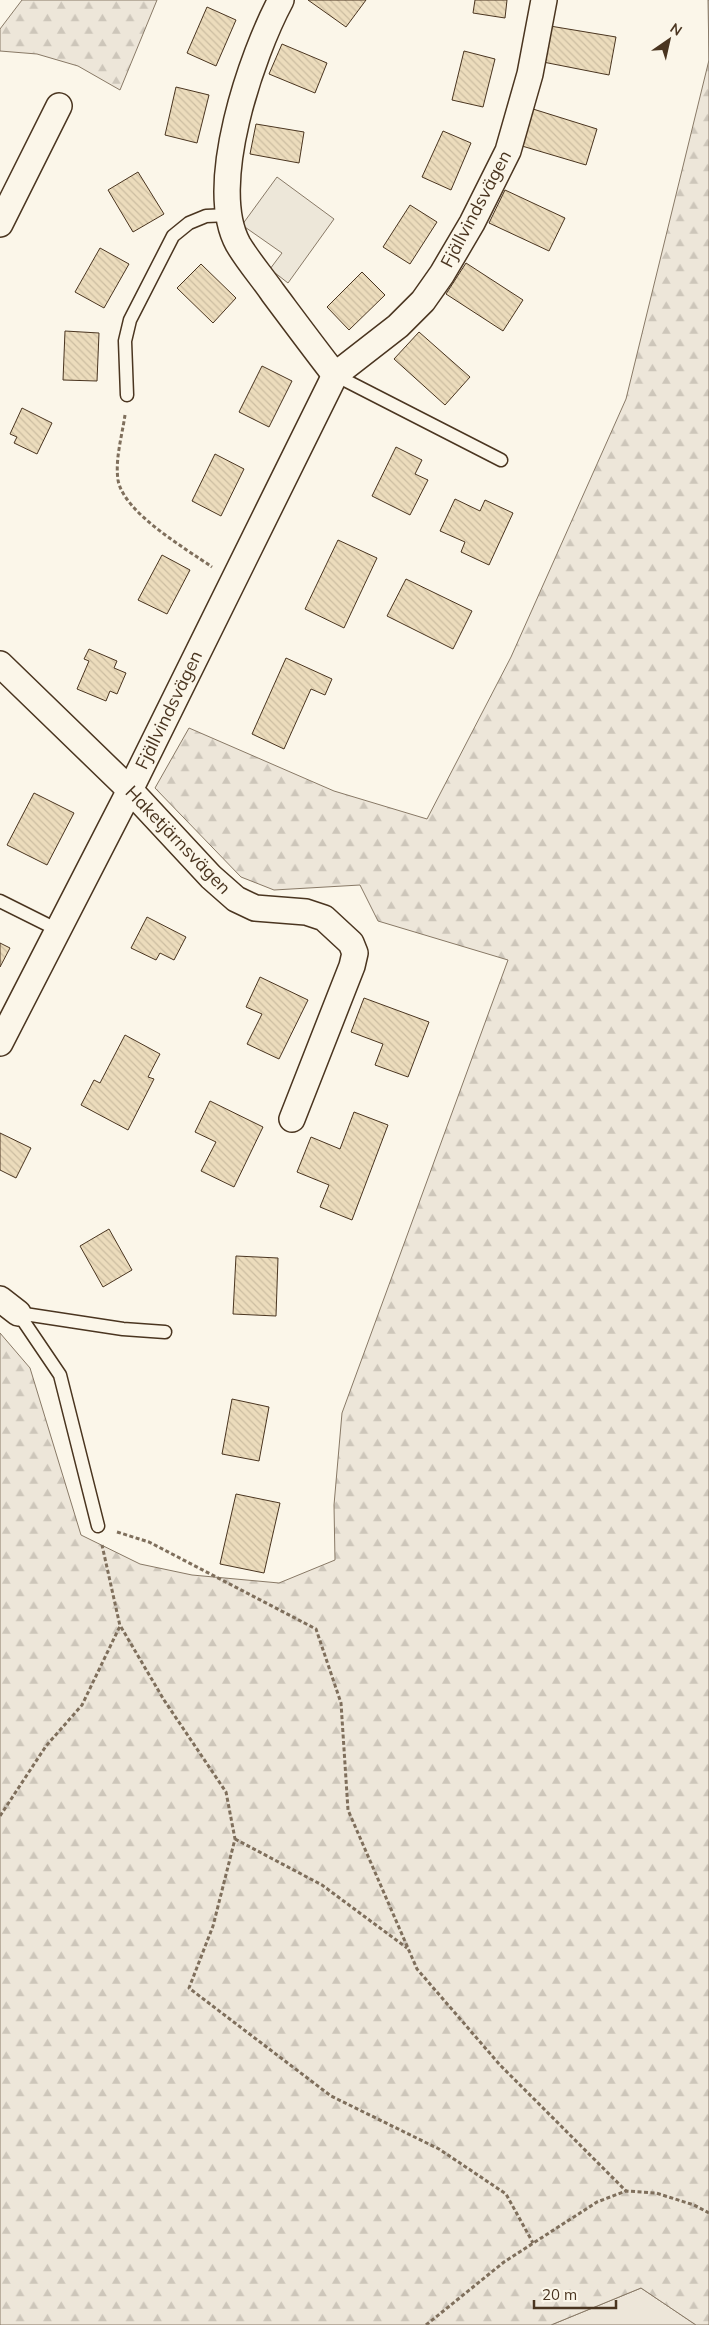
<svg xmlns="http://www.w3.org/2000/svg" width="709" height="2325" font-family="Mulish,sans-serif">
  <defs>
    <pattern id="forest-firs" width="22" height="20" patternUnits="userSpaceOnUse" patternTransform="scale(1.25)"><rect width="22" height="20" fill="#ede6d9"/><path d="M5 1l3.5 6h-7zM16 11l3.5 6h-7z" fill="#cdc6ba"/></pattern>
    <pattern id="building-back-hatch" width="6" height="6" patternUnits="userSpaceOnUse" patternTransform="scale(1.25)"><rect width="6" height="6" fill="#ecdcbc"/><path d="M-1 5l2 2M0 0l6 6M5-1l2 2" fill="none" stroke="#ccbda1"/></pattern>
  </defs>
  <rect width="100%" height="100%" fill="#fbf6e9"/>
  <polygon fill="#ede6d9" stroke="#887966" points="641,2288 696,2325 551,2325"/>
  <g fill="url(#forest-firs)" stroke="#887966">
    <polygon points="22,0 157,0 120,90 78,66 37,54 0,51 0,29"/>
    <polygon points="708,0 709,0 709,2325 696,2325 641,2288 551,2325 0,2325 0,1333 30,1368 81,1535 140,1564 192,1575 279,1583 335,1560 334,1505 342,1413 508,960 378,921 360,885 274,890 241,877 155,788 189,728 334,791 427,819 511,657 626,399 709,60"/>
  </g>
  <polygon fill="#ede7d9" stroke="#887966" points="277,177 334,219 288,283 270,269 282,253 242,225"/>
  <g fill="url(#building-back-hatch)" stroke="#4a3520">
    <polygon points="308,0 366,0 346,27"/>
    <polygon points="475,0 507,0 505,18 473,13"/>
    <polygon points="207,7 236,20 216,66 187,53"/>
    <polygon points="550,26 616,37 609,75 543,62"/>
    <polygon points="282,44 327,63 315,93 269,74"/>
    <polygon points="464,51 495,59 483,107 452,100"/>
    <polygon points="176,87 209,95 197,143 165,135"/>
    <polygon points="533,109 597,129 586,165 522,146"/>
    <polygon points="256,124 304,132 299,163 250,154"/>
    <polygon points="443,131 471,143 451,190 422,177"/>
    <polygon points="138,172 164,214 133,232 108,190"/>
    <polygon points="505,190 565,218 549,251 489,223"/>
    <polygon points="410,205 437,222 410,264 383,247"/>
    <polygon points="100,248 129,264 104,308 75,292"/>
    <polygon points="466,263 523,300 503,331 446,294"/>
    <polygon points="201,264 236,298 213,323 177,288"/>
    <polygon points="362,272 385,295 349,330 327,307"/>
    <polygon points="65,331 99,333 97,381 63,380"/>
    <polygon points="419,332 470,377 445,405 394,359"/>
    <polygon points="262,366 292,381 269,427 239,412"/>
    <polygon points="22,408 52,423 37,454 14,443 17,437 10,434"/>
    <polygon points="396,447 422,460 415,474 428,480 410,515 372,496"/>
    <polygon points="215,454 244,469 221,516 192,501"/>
    <polygon points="455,499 480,511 485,500 513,513 489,565 461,552 465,542 440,531"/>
    <polygon points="338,540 377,558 344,628 305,609"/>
    <polygon points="162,555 190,570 167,614 138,600"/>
    <polygon points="406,579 472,611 453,649 387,616"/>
    <polygon points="89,649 117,661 114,668 126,673 117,694 110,691 106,701 77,689 89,661 84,659"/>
    <polygon points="286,658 332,679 325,695 311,689 284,749 252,734"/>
    <polygon points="34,793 74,813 47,865 7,845"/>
    <polygon points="147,917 186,937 174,960 160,953 156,960 131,948"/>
    <polygon points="0,943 10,948 0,967"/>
    <polygon points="260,977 308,1000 279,1059 247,1044 262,1014 246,1007"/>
    <polygon points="364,998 429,1022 408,1077 375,1065 383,1044 351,1032"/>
    <polygon points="125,1035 160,1054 148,1077 154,1079 128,1130 81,1105 94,1080 100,1083"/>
    <polygon points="210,1101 263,1127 234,1187 201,1171 216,1142 195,1132"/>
    <polygon points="354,1112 388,1125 352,1220 320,1207 329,1185 297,1172 311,1137 340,1149"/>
    <polygon points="0,1133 31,1148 16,1178 0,1170"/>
    <polygon points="109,1229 132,1270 103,1287 80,1246"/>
    <polygon points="236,1256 278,1258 276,1316 233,1314"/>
    <polygon points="232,1399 269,1407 259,1461 222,1454"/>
    <polygon points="236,1494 280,1503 264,1573 220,1564"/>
  </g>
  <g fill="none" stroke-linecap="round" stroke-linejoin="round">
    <g stroke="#4a3520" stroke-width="15">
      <g id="service">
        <polyline points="335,375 501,460"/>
        <polyline points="127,395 125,341 130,320 173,236 189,223 206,216 229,215"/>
        <polyline points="0,901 58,930"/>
        <polyline points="18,1313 60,1375 98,1526"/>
        <polyline points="18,1313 123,1329 165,1332"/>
      </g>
    </g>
    <g stroke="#4a3520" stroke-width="28">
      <g id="minor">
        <path d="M281,0C252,54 206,186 238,244C248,261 262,277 273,293C294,321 314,348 335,375"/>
        <polyline points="0,224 59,106"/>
        <polyline points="0,664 130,790 211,877 236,899 255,908 306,912 324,918 351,943 355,953 352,966 292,1119"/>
        <polyline points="0,1043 130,790 335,375 398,326 423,301 442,274 472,223 508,151 530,74 544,0"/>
        <polyline points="0,1299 18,1313"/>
      </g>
    </g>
    <g stroke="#7f6f5c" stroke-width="3" stroke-dasharray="4 2.5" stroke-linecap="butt">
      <path d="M125,415C122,436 115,459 118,480C124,513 185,548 212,567"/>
      <polyline points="117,1532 149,1542 316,1629 341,1703 348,1810 417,1969 500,2065 626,2191"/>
      <polyline points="121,1627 164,1700 226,1792 235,1839 213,1926 189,1988 331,2096 439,2149 506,2194 533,2243"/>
      <polyline points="0,1816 46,1746 82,1705 120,1626 102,1545"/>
      <polyline points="235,1839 322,1885 407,1948"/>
      <polyline points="426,2325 504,2262 597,2202 626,2191 656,2193 694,2205 709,2213"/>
    </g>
    <use href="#service" stroke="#fbf6e9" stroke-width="12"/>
    <use href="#minor" stroke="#fbf6e9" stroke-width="25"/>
  </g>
  <g text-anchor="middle" stroke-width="4" stroke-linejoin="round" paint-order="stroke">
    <g font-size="18" fill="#4a3520" stroke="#fbf6e9">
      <text transform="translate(476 209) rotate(-62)" y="6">Fjällvindsvägen</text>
      <text transform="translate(169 710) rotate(-64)" y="6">Fjällvindsvägen</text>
      <text transform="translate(178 840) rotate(46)" y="6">Haketjärnsvägen</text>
    </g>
  </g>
  <g transform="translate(669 40) rotate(34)" stroke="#fbf6e9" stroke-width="4" paint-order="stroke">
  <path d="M0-4L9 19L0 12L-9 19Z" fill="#4a3520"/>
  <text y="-8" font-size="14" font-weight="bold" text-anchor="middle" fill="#4a3520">N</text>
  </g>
  <path d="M534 2300v8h82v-8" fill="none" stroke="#4a3520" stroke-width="2.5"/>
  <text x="542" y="2300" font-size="15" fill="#4a3520" stroke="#fbf6e9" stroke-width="4" paint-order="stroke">20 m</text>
</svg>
